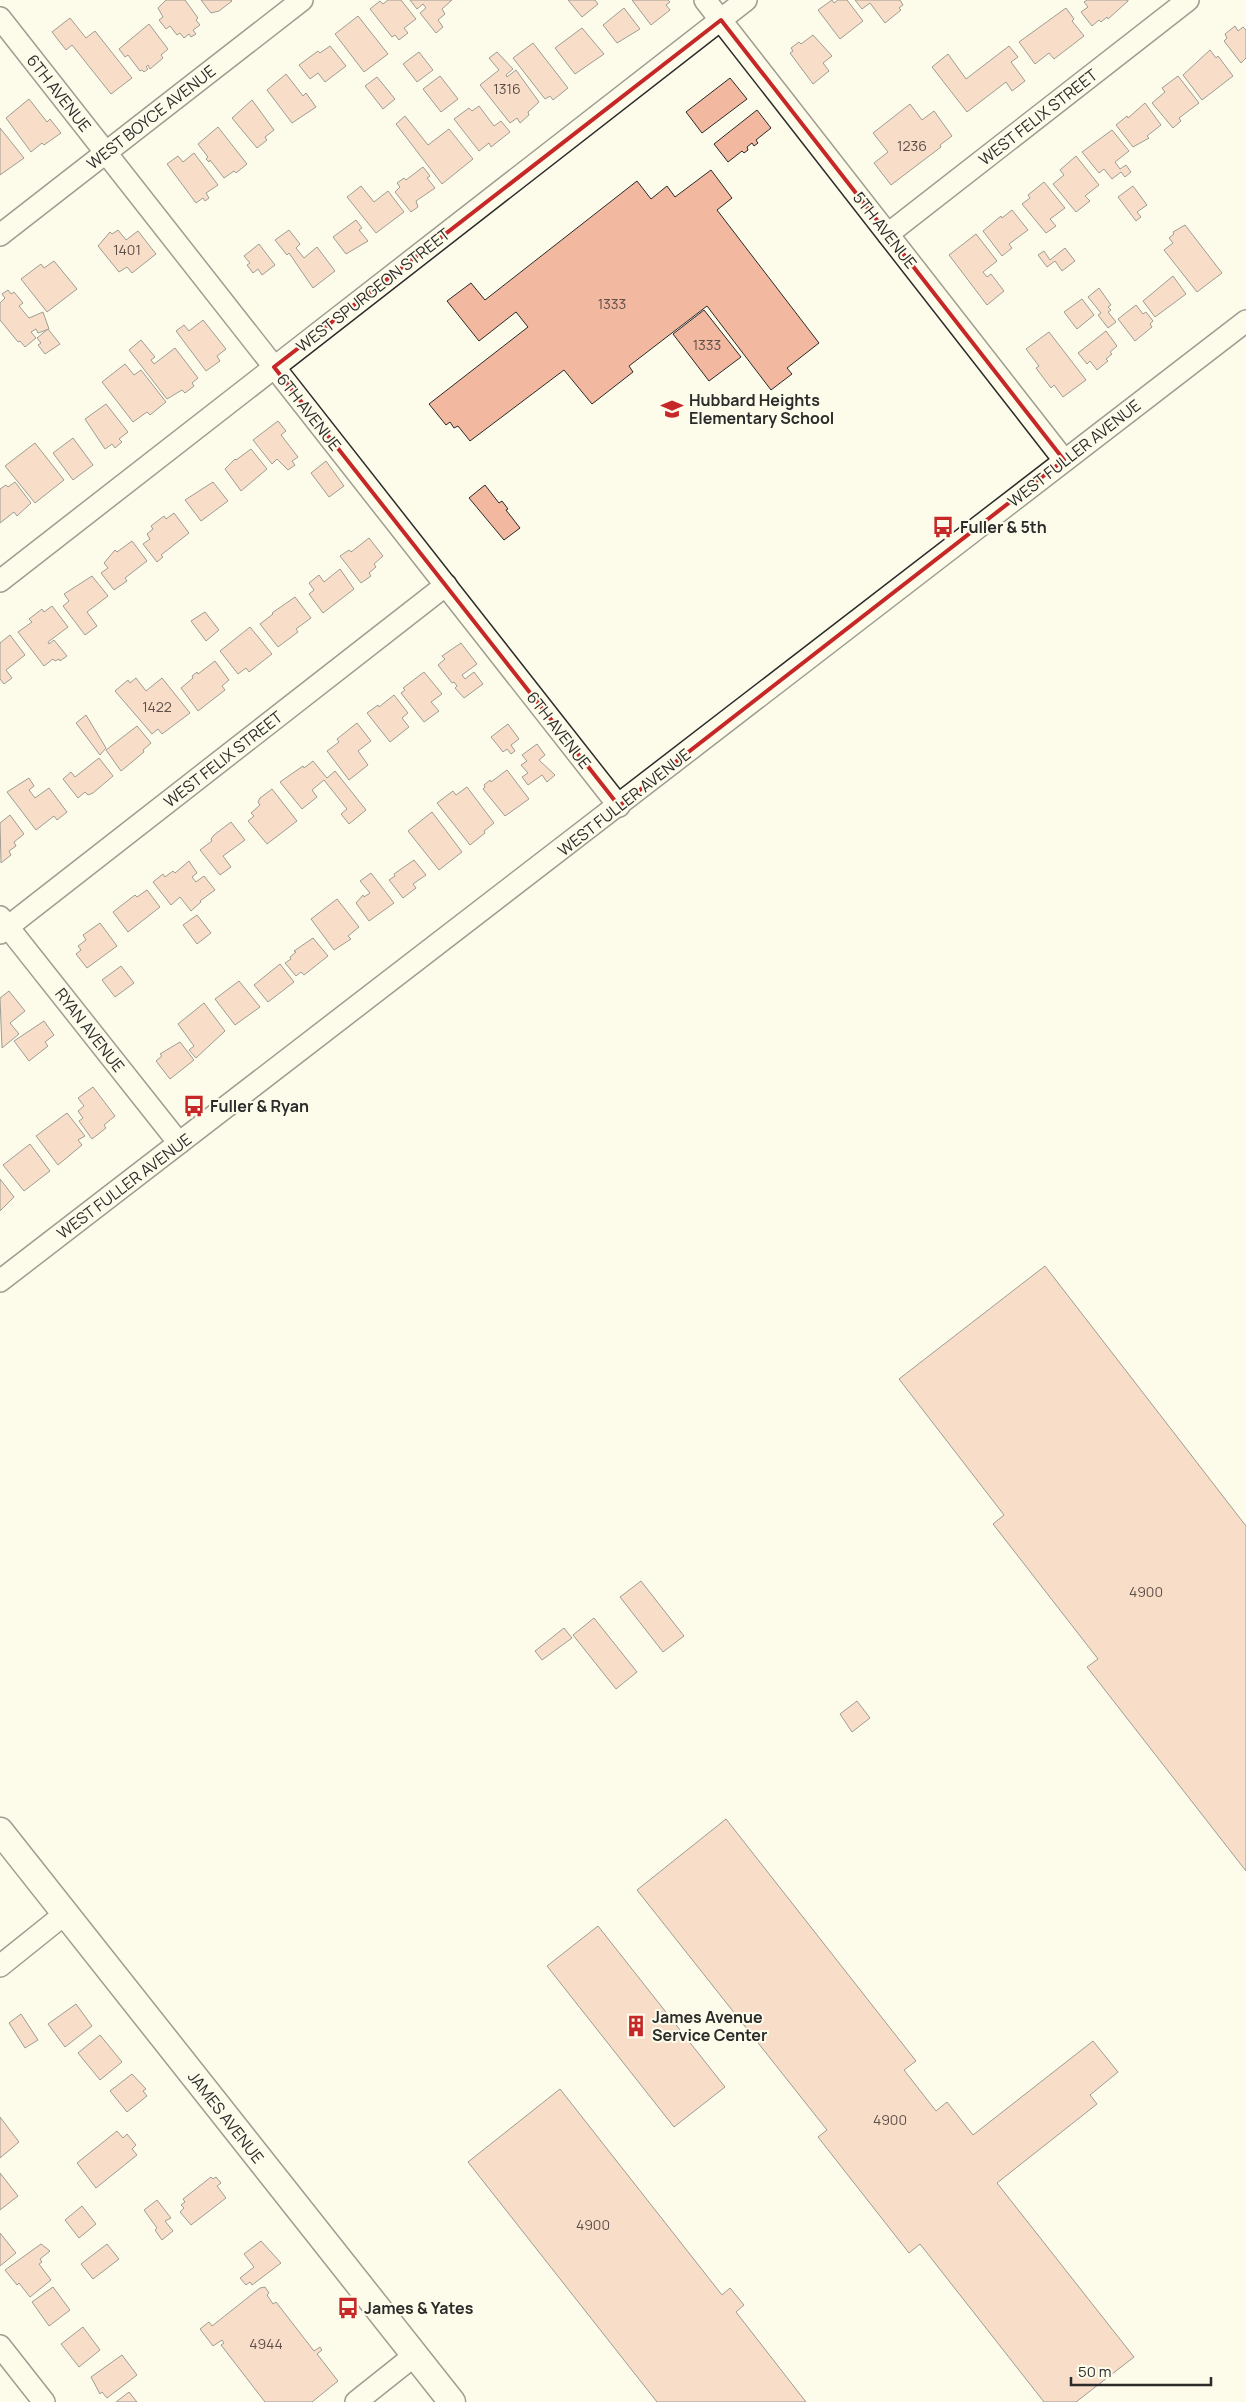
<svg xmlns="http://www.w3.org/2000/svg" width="1246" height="2402" font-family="Manrope,sans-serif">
  <rect width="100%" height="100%" fill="#fdfbea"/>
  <g fill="#f2b8a0" stroke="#2b2b2b">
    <polygon points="166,0 185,0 198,18 196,20 200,25 193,30 196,34 191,37 189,34 184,38 180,33 177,35 170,26 166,29 159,20 163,17 158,8"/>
    <polygon points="201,0 231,0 232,1 219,11 211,13"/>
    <polygon points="388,0 401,0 416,19 404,28 408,33 399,40 395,35 392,37 370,9 380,1 383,4"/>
    <polygon points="410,0 452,0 442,9 445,14 438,20 443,27 436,33 420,13 426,8 423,4 417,9"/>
    <polygon points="568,0 595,0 598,4 582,17"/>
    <polygon points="632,0 668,0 670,2 666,5 670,10 651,25"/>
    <polygon points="832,0 834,3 838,0 847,0 863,21 840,39 818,10"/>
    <polygon points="855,0 900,0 903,5 899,8 901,10 885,23 870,3 862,9"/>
    <polygon points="1087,0 1128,0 1128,1 1108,19 1107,17 1101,22 1099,20 1092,26 1081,12 1088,7 1084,2"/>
    <polygon points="624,8 640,29 617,43 603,25"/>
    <polygon points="1066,8 1074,19 1072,21 1084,36 1054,59 1049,53 1035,64 1019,42"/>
    <polygon points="358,16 388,54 364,72 335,34"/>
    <polygon points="70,18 86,38 95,31 132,78 111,94 72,45 66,50 52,32"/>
    <polygon points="149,24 168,49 161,55 163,58 150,69 148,65 146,67 148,69 144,72 142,70 140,71 128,55 125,57 119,49"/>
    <polygon points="1235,26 1238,31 1243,27 1246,30 1246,58 1241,63 1224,41 1227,38 1225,34"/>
    <polygon points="582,28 604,54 575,74 555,48"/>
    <polygon points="813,35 832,56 823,63 829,71 813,84 790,53 793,51 791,48 799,42 801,44"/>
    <polygon points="533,43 568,88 553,100 550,96 545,99 513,58"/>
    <polygon points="330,46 346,66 325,82 318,73 310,79 299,65 318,51 320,53"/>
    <polygon points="1009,46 1018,57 1011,62 1025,81 1012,91 1006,82 967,112 932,67 948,54 966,79"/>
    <polygon points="1210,50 1216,58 1218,56 1233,76 1202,100 1183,75"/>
    <polygon points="419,52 433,70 417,82 403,64"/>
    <polygon points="497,52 513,69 506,75 507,77 516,70 539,102 528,112 529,115 520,123 517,118 510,123 480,85 499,70 489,58"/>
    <polygon points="286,74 303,96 306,93 316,107 292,123 267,90"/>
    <polygon points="440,76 458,99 441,112 423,89"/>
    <polygon points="1178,76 1199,103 1179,118 1181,121 1173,128 1152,103 1165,92 1162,88"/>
    <polygon points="377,77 395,99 383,109 365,86"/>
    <polygon points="730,78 747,99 702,133 686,112"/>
    <polygon points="29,99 47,122 50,119 61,133 44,145 42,143 31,152 6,118"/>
    <polygon points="252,100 274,130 265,137 267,140 257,148 232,118"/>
    <polygon points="1145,103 1161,125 1147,136 1149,138 1133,147 1116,125 1127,116 1128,118"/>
    <polygon points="910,104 922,120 934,111 952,136 940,145 941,147 891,185 874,163 888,152 873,133"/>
    <polygon points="479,106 494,126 501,121 510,132 491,147 489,143 479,151 454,119 469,108 472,111"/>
    <polygon points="757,110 771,128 756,140 758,143 754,146 752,143 747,147 748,150 744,153 742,151 728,162 714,144"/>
    <polygon points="405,116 428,145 449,129 473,159 442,184 396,124"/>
    <polygon points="218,127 247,164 236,173 234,171 224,178 210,160 209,162 206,159 208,157 198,144"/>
    <polygon points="0,128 24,158 0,175"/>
    <polygon points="1112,130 1129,151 1115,162 1120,169 1126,165 1131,172 1125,177 1121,172 1112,179 1104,169 1099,173 1082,152"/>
    <polygon points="194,153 218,185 206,193 209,198 205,201 203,198 196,203 167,164 178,156 183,162"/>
    <polygon points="1076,156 1099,185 1085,196 1090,201 1076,212 1053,184 1064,175 1060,170"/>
    <polygon points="423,167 430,176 427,178 435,188 416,201 418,207 411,212 395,192 400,187 397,183 404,178 406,180"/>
    <polygon points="711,170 732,198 717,210 819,343 787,368 792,374 771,390 707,306 629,366 633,372 592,404 564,370 470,441 458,426 454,428 450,422 446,425 429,404 528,327 516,312 479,341 447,301 471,283 485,300 637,181 651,199 667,186 675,197"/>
    <polygon points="1044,182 1065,208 1050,219 1056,226 1046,233 1022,204 1030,198 1028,195"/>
    <polygon points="361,186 374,202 388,191 404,212 376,233 347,197"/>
    <polygon points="1133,186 1147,205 1137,212 1141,217 1136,221 1118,197"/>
    <polygon points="1012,210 1028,230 1009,244 1012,248 1002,256 983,231 1001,216 1002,218"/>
    <polygon points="356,220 362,228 359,230 368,241 346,254 333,237"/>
    <polygon points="1185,225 1222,273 1197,292 1164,250 1173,243 1169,238 1174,234 1173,232"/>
    <polygon points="118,230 126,240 138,231 156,254 132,273 127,267 119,272 98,246 110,232 112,234"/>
    <polygon points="289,230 300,244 296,248 304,258 317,247 335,271 313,288 289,253 287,255 275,240"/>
    <polygon points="976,234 997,261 983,272 987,277 991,274 1004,291 987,305 949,255"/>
    <polygon points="259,244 275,265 262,275 258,269 253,273 247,265 250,263 244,256"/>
    <polygon points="1065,248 1075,261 1062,271 1055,261 1047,267 1038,255 1044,251 1050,260"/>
    <polygon points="54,261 77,289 47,312 21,279 41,264 44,268"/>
    <polygon points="1173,276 1186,294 1155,317 1143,301"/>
    <polygon points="1099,288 1111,305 1108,307 1111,310 1108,312 1116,322 1108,328 1098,315 1101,313 1088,297"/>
    <polygon points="8,290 11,294 14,292 23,303 19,306 29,318 43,312 49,329 38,333 36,329 31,332 36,338 25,347 20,341 18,342 0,320 0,303 5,298 2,294"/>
    <polygon points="1082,299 1094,315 1077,329 1064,312"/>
    <polygon points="1136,305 1143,314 1146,312 1153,321 1150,324 1152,327 1135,341 1118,319"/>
    <polygon points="704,310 741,357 709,381 673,334"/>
    <polygon points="203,320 226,349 217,356 220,361 206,371 176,331 184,325 189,331"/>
    <polygon points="48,329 60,344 45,354 38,345 41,343 37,338"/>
    <polygon points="1106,331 1117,346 1110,352 1112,354 1106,359 1108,361 1097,370 1090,361 1087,364 1078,353"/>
    <polygon points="1049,332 1086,380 1063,397 1054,385 1051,388 1036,368 1039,366 1026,349"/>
    <polygon points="141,340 155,357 151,360 154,364 175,348 198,378 192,383 194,386 185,393 182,390 167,399 129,350"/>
    <polygon points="125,364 134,375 141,370 166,402 150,415 147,412 133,422 102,382"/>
    <polygon points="106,404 128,432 119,439 122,442 115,448 112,444 105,449 85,419"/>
    <polygon points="278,421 286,431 281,435 298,457 292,461 295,465 288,470 277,459 272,464 253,440"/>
    <polygon points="73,438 93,465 73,480 53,453"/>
    <polygon points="35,443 64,480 35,503 5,466"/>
    <polygon points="251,449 267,469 241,491 225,469 235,459 236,460"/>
    <polygon points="326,461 344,486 329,497 311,473"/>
    <polygon points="15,482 31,503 17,516 14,512 0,523 0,489 6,485 8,487"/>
    <polygon points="213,482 228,501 201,521 185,500"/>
    <polygon points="485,485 499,503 502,501 508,509 506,510 520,528 504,540 469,498"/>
    <polygon points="174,513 189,533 161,555 163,557 157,562 143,544 150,539 147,534 153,529 151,526 164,516 166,519"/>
    <polygon points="369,538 383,556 374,564 376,567 369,573 371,576 361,583 340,556 349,550 351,552"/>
    <polygon points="132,541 147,561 125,578 127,581 114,590 101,573 108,568 104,563 115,550 117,552"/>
    <polygon points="340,569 354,589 323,613 309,594 314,590 309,583 319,575 324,582"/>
    <polygon points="92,576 108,596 87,612 97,626 85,635 63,606 69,601 64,594"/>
    <polygon points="295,597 311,618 296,629 298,632 278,647 260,624 273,614 272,613"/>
    <polygon points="52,606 68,627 48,642 49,644 54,640 67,656 60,661 59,659 55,661 53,659 44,666 18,632 32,622 29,619 42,609 44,612"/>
    <polygon points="205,612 219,630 206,641 191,621"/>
    <polygon points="250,627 272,654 249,672 246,668 238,674 220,651"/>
    <polygon points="10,635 25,655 6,670 12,678 4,684 0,679 0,643"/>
    <polygon points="461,643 477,664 462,675 465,679 474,672 483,684 464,698 455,688 457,686 454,682 452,683 438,665 445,659 442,656"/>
    <polygon points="215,661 229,680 222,686 225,690 198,711 181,688 193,678 192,676 197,672 198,674"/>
    <polygon points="424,672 442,694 431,702 439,711 424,722 401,693 405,690 403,688"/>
    <polygon points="136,678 146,691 162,678 190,713 162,734 158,729 152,734 115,691 128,680 130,683"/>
    <polygon points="394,695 408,713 402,718 409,727 390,742 367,713 378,705 379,707"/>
    <polygon points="86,715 106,748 100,755 76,723"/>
    <polygon points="357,723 371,741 358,751 368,765 349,780 327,751 339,742 337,739"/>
    <polygon points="508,724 519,739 511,745 515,751 511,754 507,749 503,752 491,737"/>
    <polygon points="137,726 151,743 143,750 144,752 121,771 106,750"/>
    <polygon points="537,744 545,755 539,760 555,775 547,782 542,775 528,785 522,777 528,773 521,765 527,761 522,755"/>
    <polygon points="99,758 113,776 93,793 88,795 85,792 78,798 63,779 71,772 75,777"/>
    <polygon points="313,761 327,778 335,771 366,810 349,824 341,814 347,809 324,780 312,790 317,797 302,809 280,782 303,766 304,768"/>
    <polygon points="507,770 529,799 505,816 483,789 485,787 484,785 490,780 491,782"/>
    <polygon points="29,778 34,786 29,790 35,798 49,788 67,812 57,820 54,816 36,830 7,792"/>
    <polygon points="467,787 494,823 484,831 485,833 470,845 437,803 453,791 456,795"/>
    <polygon points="272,789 297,821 267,844 248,821 254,816 251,813 260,805 258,802 260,798"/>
    <polygon points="432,812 462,852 439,870 408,831"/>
    <polygon points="10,815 24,834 14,842 16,846 9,851 11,855 1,863 0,823"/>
    <polygon points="231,822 245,840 223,856 231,867 220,875 200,850 212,841 211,839 214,835"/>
    <polygon points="414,860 426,875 413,884 416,888 403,898 389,880 395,876 394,874"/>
    <polygon points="189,861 197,873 192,877 196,882 204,876 215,890 200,901 201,902 191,911 180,897 171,905 153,882 163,874 165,877 173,871 175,873"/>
    <polygon points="371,873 394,903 369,921 356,903 363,895 364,897 370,893 360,881"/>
    <polygon points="147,890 160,907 128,932 113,912 135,895 137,897"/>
    <polygon points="337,899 359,927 348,936 351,939 334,950 311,919"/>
    <polygon points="197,915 211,933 197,944 183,925"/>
    <polygon points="100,923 117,946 87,968 76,954 81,950 78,946 86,940 83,935"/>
    <polygon points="313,938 328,956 304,975 301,972 296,976 285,963 291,959 290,957 296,952 294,951"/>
    <polygon points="280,964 294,982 268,1002 254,985"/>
    <polygon points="121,966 134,983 115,997 102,980"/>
    <polygon points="239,981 260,1007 235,1025 215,999"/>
    <polygon points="9,991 25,1011 10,1023 19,1034 2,1048 0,998"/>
    <polygon points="204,1003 225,1031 196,1058 189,1050 194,1046 178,1024"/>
    <polygon points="44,1021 54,1035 45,1042 48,1046 29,1061 14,1041"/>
    <polygon points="180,1042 194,1060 170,1079 156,1061 162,1056 160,1054"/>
    <polygon points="93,1087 115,1116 104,1125 106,1128 92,1139 79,1121 83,1118 78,1111 84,1106 78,1098"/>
    <polygon points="67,1113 85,1136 78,1140 82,1145 58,1165 36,1136"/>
    <polygon points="30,1144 50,1171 24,1191 3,1165"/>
    <polygon points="0,1179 14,1197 0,1211"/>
    <polygon points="1045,1266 1246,1526 1246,1871 1087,1667 1098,1659 993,1524 1004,1515 899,1379"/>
    <polygon points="641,1581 684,1636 663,1652 620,1597"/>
    <polygon points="594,1618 637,1672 616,1689 573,1635"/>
    <polygon points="564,1628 572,1638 542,1660 535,1651"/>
    <polygon points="857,1701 870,1718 852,1732 840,1714"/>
    <polygon points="726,1819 916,2061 904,2070 936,2111 947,2102 973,2135 1093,2041 1118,2072 1090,2095 1097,2104 997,2183 1134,2357 1076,2402 1044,2402 920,2244 909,2253 818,2137 827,2130 637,1890"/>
    <polygon points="598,1926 725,2087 674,2127 547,1966"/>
    <polygon points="76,2004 92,2026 65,2047 48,2024"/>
    <polygon points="21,2014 38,2040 25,2048 9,2023"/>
    <polygon points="100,2035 122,2062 100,2080 78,2053"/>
    <polygon points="132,2074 146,2089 143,2091 147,2096 127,2112 110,2091"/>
    <polygon points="560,2089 722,2295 730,2288 744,2305 736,2312 806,2402 657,2402 468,2162"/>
    <polygon points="0,2117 19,2142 0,2158"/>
    <polygon points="117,2131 123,2138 127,2134 136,2145 132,2149 137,2155 96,2188 77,2163"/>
    <polygon points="0,2173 18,2196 0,2210"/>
    <polygon points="211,2177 213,2179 216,2177 221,2183 217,2186 226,2198 191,2225 180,2212 184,2208 181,2205 185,2202 183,2199"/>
    <polygon points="157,2200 171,2218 165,2221 173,2231 162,2240 155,2230 157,2228 144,2210"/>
    <polygon points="82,2206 96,2224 79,2238 65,2220"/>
    <polygon points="0,2233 16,2253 0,2266"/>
    <polygon points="261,2241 281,2263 252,2285 250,2282 246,2285 240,2278 254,2267 244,2254"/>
    <polygon points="41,2244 50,2251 40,2259 42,2262 39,2264 51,2280 30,2297 19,2283 17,2285 5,2270"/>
    <polygon points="107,2244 119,2259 93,2279 81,2264"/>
    <polygon points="53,2287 70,2310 49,2326 32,2302"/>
    <polygon points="265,2287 269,2293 267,2295 273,2304 276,2302 314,2351 320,2347 322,2350 317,2354 338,2381 312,2402 265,2402 221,2345 224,2343 222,2340 213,2346 200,2329 209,2322 212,2326 260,2288"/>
    <polygon points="83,2327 100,2350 79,2367 61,2344"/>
    <polygon points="122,2355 137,2375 107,2398 102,2392 100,2394 91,2377"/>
    <polygon points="129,2392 137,2402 116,2402"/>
  </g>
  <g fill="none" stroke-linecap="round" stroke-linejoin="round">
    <g stroke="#2b2b2b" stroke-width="24">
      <g id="minor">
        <polyline points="705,0 1064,460"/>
        <polyline points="0,18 619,806"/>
        <polyline points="888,234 1188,0"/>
        <polyline points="0,235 302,0"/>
        <polyline points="0,581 746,0"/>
        <polyline points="0,917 179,1143"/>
        <polyline points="0,933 446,585"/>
        <polyline points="0,1281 1246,321"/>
        <polyline points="0,1966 66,1913"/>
        <polyline points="0,2346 44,2402"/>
        <polyline points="356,2402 415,2355"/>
      </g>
    </g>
    <g stroke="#2b2b2b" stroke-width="29">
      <polyline id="major" points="0,1831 452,2402"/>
    </g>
    <use href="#minor" stroke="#fdfbea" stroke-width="21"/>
    <use href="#major" stroke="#fdfbea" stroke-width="26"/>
  </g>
  <path d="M0 0H1246V2402H0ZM721,20L1064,460L619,806L274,367Z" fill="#fdfbea" fill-opacity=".55" fill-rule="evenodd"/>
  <path fill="none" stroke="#c62828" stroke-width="4" stroke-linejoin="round" d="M721,20L1064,460L619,806L274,367Z"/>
  <defs>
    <g id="school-bare" transform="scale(1.725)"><path d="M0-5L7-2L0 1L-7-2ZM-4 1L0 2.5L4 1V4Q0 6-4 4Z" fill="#c62828" stroke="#fdfbea" stroke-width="2.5" paint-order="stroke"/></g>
    <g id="bus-bare" transform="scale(1.725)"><path d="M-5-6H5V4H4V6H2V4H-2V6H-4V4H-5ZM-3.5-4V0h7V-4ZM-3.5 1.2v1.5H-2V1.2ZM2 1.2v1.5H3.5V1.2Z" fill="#c62828" stroke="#fdfbea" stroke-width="2.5" paint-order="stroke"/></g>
    <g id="building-bare" transform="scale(1.725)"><path d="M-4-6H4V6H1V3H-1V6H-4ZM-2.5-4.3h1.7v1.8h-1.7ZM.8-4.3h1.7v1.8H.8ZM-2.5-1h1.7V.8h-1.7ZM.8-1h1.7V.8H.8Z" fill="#c62828" stroke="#fdfbea" stroke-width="2.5" paint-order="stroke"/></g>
  </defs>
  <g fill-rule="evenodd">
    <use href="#school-bare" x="672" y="409"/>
    <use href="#bus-bare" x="943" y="527"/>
    <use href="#bus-bare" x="194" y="1106"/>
    <use href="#building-bare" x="636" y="2026"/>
    <use href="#bus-bare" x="348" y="2308"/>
  </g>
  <g text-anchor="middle" stroke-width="4" stroke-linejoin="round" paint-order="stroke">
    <g font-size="14" fill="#5d4e48">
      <text x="507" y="94">1316</text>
      <text x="912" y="151">1236</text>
      <text x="127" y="255">1401</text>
      <text x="612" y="309">1333</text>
      <text x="707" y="350">1333</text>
      <text x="157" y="712">1422</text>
      <text x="1146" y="1597">4900</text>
      <text x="890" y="2125">4900</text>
      <text x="593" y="2230">4900</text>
      <text x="266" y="2349">4944</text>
    </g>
    <g font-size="16" fill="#2b2b2b" stroke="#fdfbea">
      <text transform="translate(59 93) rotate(52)" y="6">6TH AVENUE</text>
      <text transform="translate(151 117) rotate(-38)" y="6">WEST BOYCE AVENUE</text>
      <text transform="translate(1038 117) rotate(-38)" y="6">WEST FELIX STREET</text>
      <text transform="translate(885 230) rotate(52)" y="6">5TH AVENUE</text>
      <text transform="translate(373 290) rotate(-38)" y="6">WEST SPURGEON STREET</text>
      <text transform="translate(309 412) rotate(52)" y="6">6TH AVENUE</text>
      <text transform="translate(1074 453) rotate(-38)" y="6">WEST FULLER AVENUE</text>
      <text transform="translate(559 730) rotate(52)" y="6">6TH AVENUE</text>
      <text transform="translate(223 759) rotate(-38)" y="6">WEST FELIX STREET</text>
      <text transform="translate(624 802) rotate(-38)" y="6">WEST FULLER AVENUE</text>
      <text transform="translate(90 1030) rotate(52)" y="6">RYAN AVENUE</text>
      <text transform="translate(124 1186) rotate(-37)" y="6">WEST FULLER AVENUE</text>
      <text transform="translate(226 2117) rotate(52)" y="6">JAMES AVENUE</text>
    </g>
    <g font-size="16" font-weight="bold" fill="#2b2b2b" stroke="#fdfbea" text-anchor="start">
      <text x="689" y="406">Hubbard Heights<tspan x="689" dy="18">Elementary School</tspan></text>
      <text x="960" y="533">Fuller &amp; 5th</text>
      <text x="210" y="1112">Fuller &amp; Ryan</text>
      <text x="652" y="2023">James Avenue<tspan x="652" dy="18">Service Center</tspan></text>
      <text x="364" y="2314">James &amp; Yates</text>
    </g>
  </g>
  <path d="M1071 2377v8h140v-8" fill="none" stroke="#2b2b2b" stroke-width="2.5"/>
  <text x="1078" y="2377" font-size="15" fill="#2b2b2b" stroke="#fdfbea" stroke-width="4" paint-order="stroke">50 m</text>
</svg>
